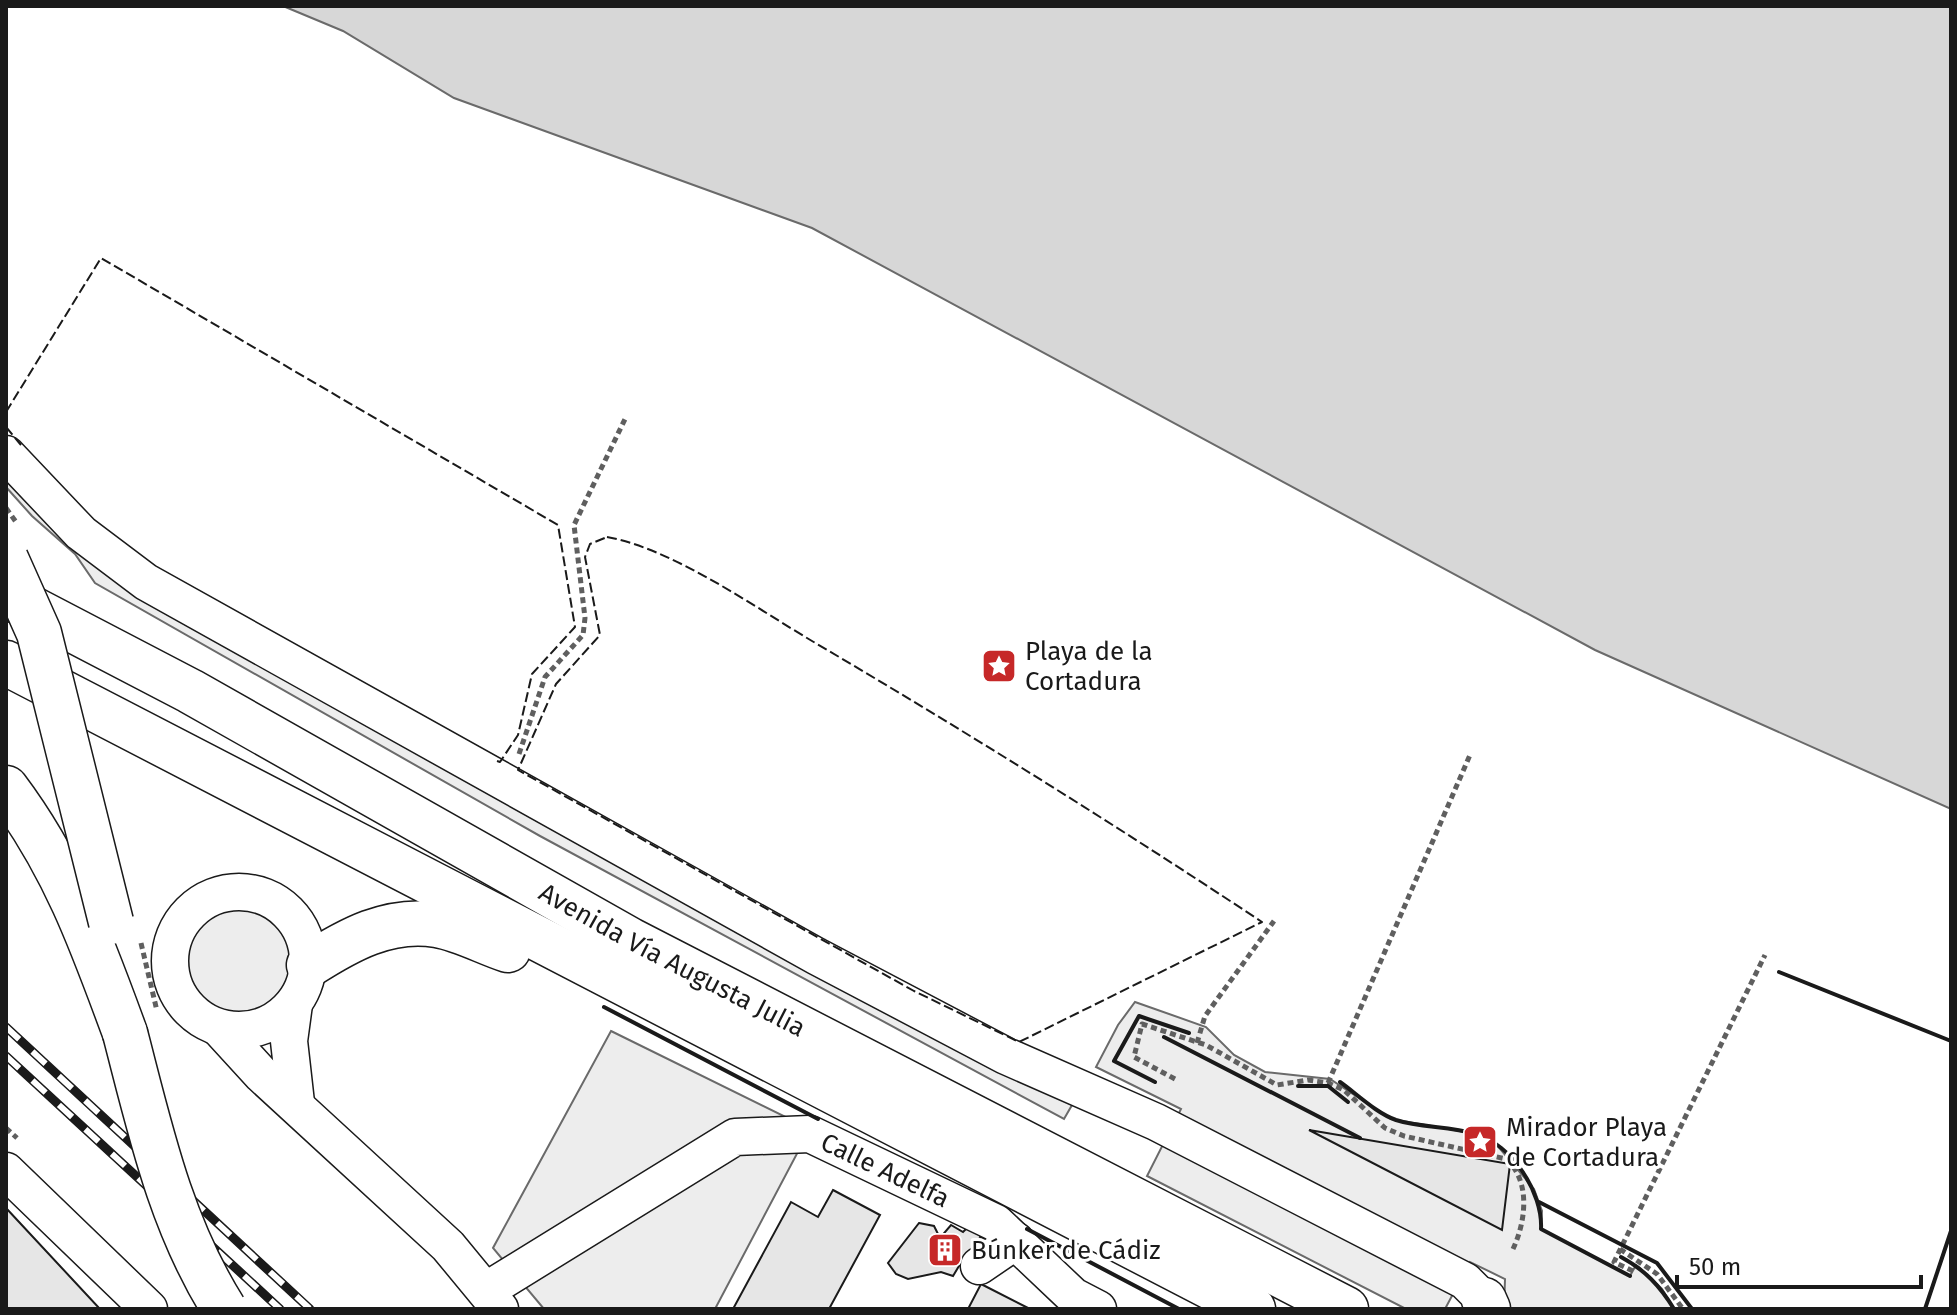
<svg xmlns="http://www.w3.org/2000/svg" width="1957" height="1315" font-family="'Fira Sans',sans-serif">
  <rect width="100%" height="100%" fill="#fff"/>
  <g fill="#ededed" stroke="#6a6a6a" stroke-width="2">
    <polygon points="6,469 50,517 1072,1105 1064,1119 540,836 95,583 75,554 32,516 6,487"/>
    <circle cx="241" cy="961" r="53"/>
    <polygon points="1135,1002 1206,1027 1234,1055 1265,1072 1330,1079 1391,1119 1477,1134 1496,1144 1534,1189 1542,1211 1541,1229 1630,1276 1636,1265 1639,1267 1662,1289 1674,1309 1504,1309 1505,1279 1470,1262 1445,1309 1406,1309 1147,1176 1181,1109 1096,1067 1118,1025"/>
    <polygon points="611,1031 810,1129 715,1309 544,1309 493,1248"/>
  </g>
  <polygon fill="#d7d7d7" stroke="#6a6a6a" stroke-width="2" points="283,6 1951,6 1951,809 1595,650 812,228 454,98 343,31"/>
  <g fill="#e6e6e6" stroke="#1a1a1a" stroke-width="2">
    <polygon points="1309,1130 1510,1164 1502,1230"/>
    <polygon points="833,1190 880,1215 829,1309 733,1309 791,1202 818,1217"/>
    <polygon points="6,1208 100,1309 6,1309"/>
    <polygon points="919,1223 934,1226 940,1238 951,1225 963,1232 968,1227 982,1233 980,1237 998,1244 968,1263 962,1261 953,1276 941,1272 908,1279 896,1274 888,1263"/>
    <polygon points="981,1284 1030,1309 968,1309"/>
  </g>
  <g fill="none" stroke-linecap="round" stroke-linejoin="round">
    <g stroke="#1a1a1a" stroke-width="39">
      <g id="minor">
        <polyline points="6,454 81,533 146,582 816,956 1006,1056 1156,1122 1465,1281 1484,1300"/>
        <circle cx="239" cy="961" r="69"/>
        <polyline points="294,1004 289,1041 296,1103"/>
        <polyline points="219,1028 262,1075 448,1246 500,1309"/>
        <polyline points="6,1171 149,1309"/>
        <polyline points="979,1266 1016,1241"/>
        <path id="s1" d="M487,1290L735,1137L810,1134L996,1223L1073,1296L1098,1309"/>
      </g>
    </g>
    <g stroke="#1a1a1a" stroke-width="47">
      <g id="highway">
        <path id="s2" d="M6,595L190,691L630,940L1346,1309"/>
        <polyline points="6,663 1253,1309"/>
        <path d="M6,788C64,865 92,943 125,1033"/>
        <path d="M309,965C348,940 389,917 437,925C461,929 486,943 508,950"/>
        <polyline points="1484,1300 1488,1309"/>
      </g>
    </g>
    <g stroke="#5f5f5f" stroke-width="5" stroke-dasharray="6 4" stroke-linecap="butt">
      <polyline points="519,754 545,677 583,635 585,618 574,525 626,417"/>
      <polyline points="1197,1043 1205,1016 1274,921"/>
      <path d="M1175,1079L1134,1057L1142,1024L1206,1045L1277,1085L1308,1080L1328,1083L1344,1090L1385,1128L1404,1136L1506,1159C1531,1181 1526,1221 1513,1249"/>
      <polyline points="1328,1083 1470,755"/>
      <polyline points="6,1128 17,1138"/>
      <polyline points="1620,1249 1657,1274 1683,1309"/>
      <polyline points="1633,1271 1614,1262 1765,955"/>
    </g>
    <use href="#minor" stroke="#fff" stroke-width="36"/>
    <use href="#highway" stroke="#fff" stroke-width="44"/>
    <g stroke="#1a1a1a" stroke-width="9">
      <g id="rail">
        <polyline points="6,1027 310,1309"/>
        <polyline points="6,1056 280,1309"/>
      </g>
    </g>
    <use href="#rail" stroke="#fff" stroke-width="6" stroke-dasharray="18" stroke-linecap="butt"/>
    <g stroke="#1a1a1a" stroke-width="47" stroke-linecap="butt">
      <g id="highway-bridge">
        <polyline points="6,559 39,633 111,922"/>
        <path d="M125,1033C150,1129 170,1223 224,1309"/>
      </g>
    </g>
    <g stroke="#5f5f5f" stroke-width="5" stroke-dasharray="6 4" stroke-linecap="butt">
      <polyline points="6,508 16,522"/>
      <polyline points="141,943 157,1011"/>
    </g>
    <use href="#highway-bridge" stroke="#fff" stroke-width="44"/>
    <g stroke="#1a1a1a" stroke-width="2" stroke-dasharray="10 4" stroke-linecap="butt">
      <polyline points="6,412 101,258 558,525 575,627 532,674 518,735 500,762 497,761"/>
      <polyline points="6,427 21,445"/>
      <path d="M607,537C673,549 753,606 812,641C965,731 1114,824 1262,922L1019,1042L914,991L518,770L556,684L600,635L585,557L590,544Z"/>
    </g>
    <g stroke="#1a1a1a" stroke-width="4">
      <polyline points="1779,972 1951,1041"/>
      <polyline points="604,1007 818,1119"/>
      <polyline points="1164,1037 1360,1138"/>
      <polyline points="1155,1082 1114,1061 1139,1016 1189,1033"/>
      <path d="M1340,1082C1357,1094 1376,1113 1396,1120C1421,1128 1450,1126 1475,1134C1512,1144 1543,1193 1541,1229L1630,1276"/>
      <polyline points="1298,1086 1328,1086 1348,1102"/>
      <polyline points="1539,1202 1657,1263 1692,1309"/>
      <polyline points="1027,1229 1179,1309"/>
      <path d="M1621,1257C1645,1270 1660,1286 1674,1309"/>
      <polyline points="1925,1309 1951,1231"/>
    </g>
  </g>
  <defs>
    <g id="sight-square" transform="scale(1.8)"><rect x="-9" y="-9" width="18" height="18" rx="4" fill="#c62828" stroke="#fff"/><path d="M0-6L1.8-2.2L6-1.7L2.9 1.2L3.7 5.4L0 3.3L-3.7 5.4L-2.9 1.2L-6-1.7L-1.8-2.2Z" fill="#fff"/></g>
    <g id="building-square" transform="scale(1.8)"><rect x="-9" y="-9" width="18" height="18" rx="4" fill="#c62828" stroke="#fff"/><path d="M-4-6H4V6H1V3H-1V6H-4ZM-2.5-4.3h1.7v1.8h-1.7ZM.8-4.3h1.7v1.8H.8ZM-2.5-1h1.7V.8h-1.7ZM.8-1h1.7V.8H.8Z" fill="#fff"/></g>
  </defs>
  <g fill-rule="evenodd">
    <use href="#sight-square" x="999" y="666"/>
    <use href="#sight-square" x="1480" y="1142"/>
    <use href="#building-square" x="945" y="1250"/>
  </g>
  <g text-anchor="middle" stroke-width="6" stroke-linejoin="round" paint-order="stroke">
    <g font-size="26" fill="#1a1a1a" stroke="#fff" text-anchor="start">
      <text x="1025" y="660">Playa de la<tspan x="1025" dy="30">Cortadura</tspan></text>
      <text x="1506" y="1136">Mirador Playa<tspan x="1506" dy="30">de Cortadura</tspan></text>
      <text x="971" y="1259">Búnker de Cádiz</text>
    </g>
    <g font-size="26" fill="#1a1a1a" stroke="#fff">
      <text dy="9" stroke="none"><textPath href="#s2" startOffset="760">Avenida Vía Augusta Julia</textPath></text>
      <text dy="9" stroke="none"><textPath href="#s1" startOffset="450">Calle Adelfa</textPath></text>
    </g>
  </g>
  <rect width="1957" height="1315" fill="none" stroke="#1a1a1a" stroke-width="16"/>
  <path d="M1677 1275v12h244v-12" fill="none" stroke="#1a1a1a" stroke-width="4"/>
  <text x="1689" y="1275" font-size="24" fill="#1a1a1a" stroke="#ffffff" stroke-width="6" paint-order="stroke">50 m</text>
</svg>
